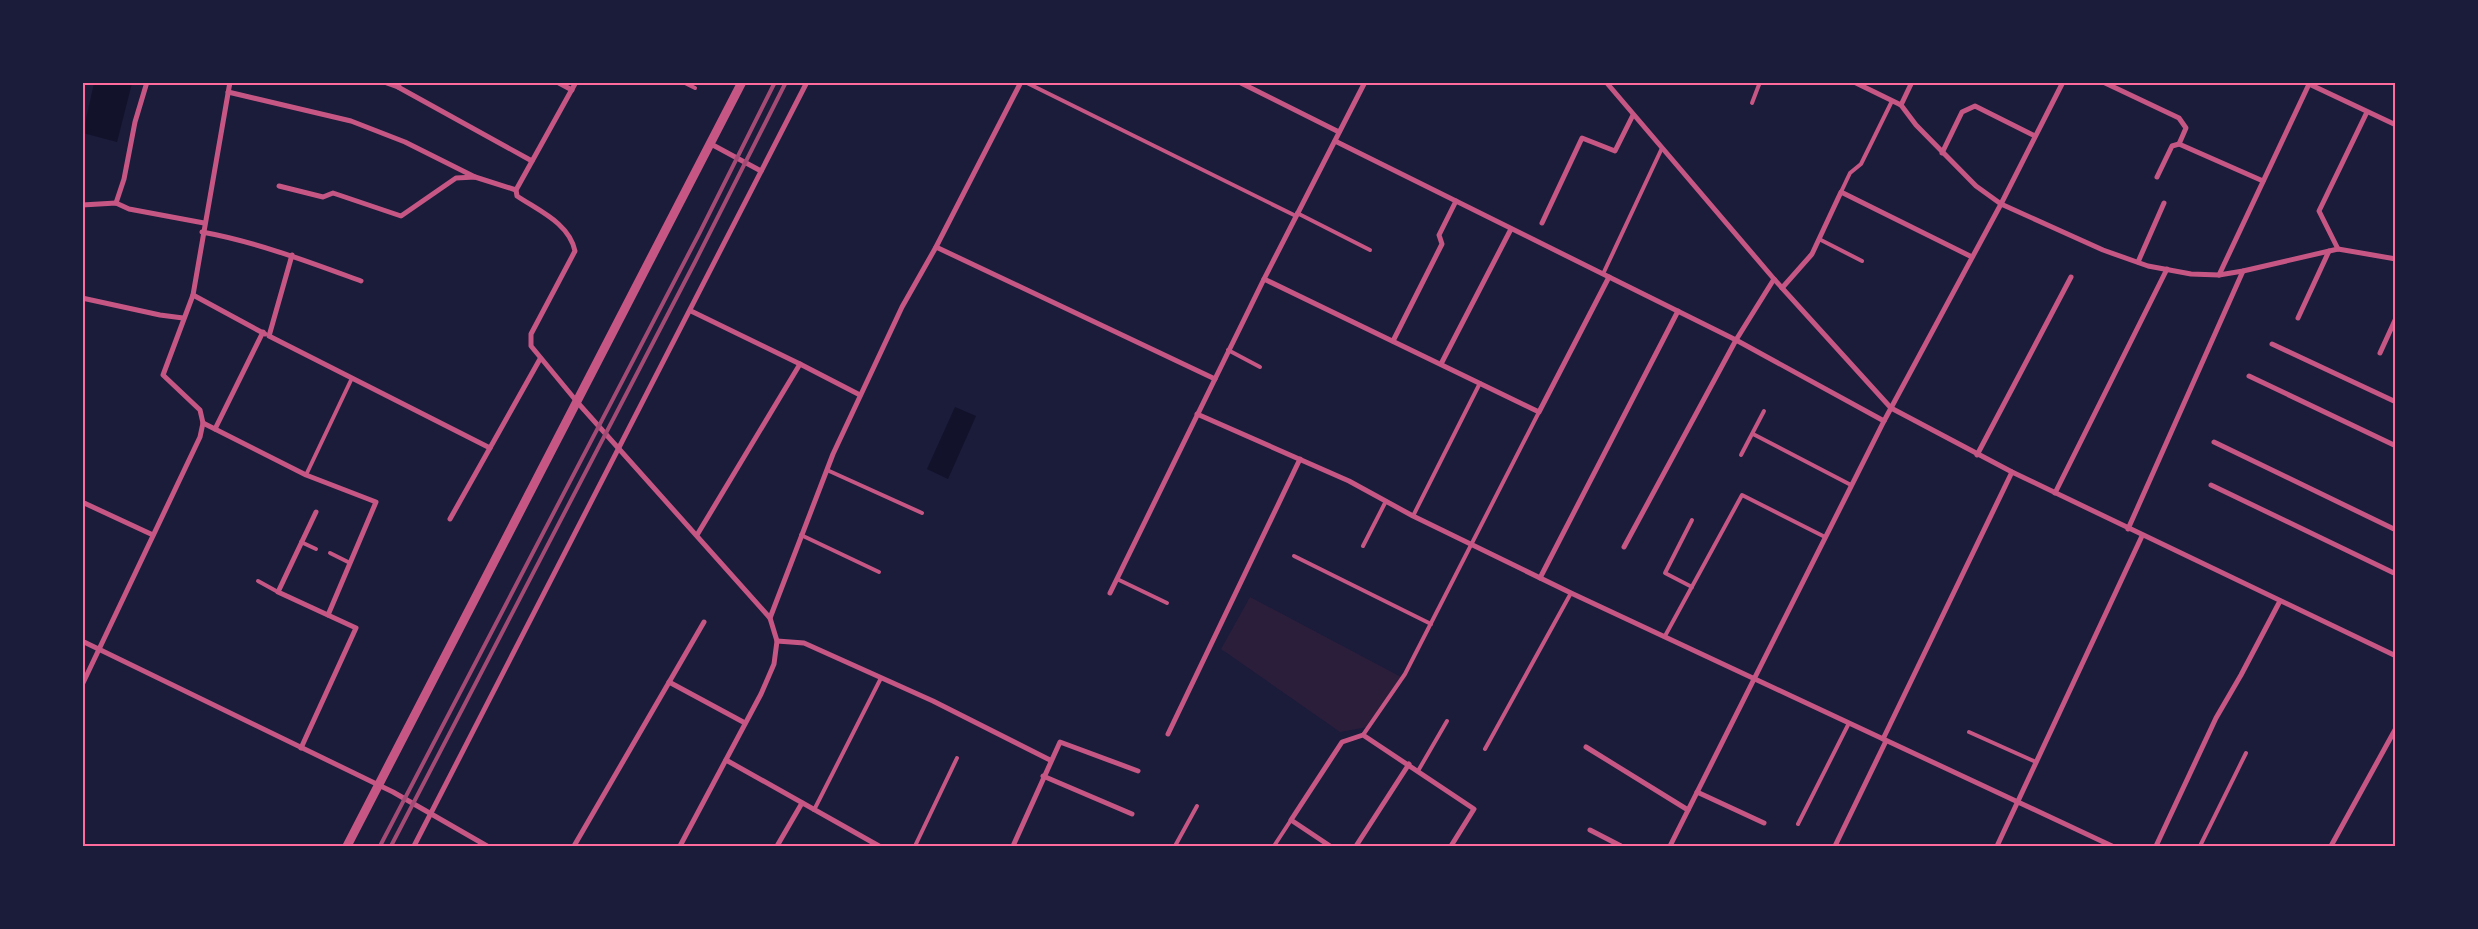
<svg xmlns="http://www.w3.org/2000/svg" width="2478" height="929" font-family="Rubik,sans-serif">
  <rect width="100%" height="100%" fill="#1b1b3a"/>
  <polygon fill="#2a1e3b" points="1250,597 1403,678 1368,727 1340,732 1221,649"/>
  <g fill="#12122b">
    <polygon points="94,83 132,83 117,142 83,133"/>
    <polygon points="955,407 976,416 948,479 927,469"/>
  </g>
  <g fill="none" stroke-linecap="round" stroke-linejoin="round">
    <g stroke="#c65784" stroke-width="4">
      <polyline points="683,82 695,88"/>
      <polyline points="1025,82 1296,216"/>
      <polyline points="1752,103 1760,82"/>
      <polyline points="1841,192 1850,173 1861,164 1892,101"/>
      <polyline points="1297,213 1370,250"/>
      <polyline points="1819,239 1862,261"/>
      <polyline points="1603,274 1662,148"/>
      <polyline points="1228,350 1260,367"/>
      <polyline points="1753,434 1851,485"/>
      <polyline points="1741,455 1764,411"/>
      <polyline points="827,470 922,513"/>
      <polyline points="306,475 352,378"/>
      <polyline points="1413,516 1480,383"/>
      <polyline points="1692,520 1665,573 1692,587"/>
      <polyline points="801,535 879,572"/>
      <polyline points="301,542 316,549"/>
      <polyline points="1363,546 1386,501"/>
      <polyline points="330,553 350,563"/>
      <polyline points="1294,556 1431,624"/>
      <polyline points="1117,579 1167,603"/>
      <polyline points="258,581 278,592"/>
      <polyline points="1665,636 1742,495 1825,537"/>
      <polyline points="1969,732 2036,762"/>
      <polyline points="1363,735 1405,674 1539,412"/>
      <polyline points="1485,749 1571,593"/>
      <polyline points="1418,771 1447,721"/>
      <polyline points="814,810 881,678"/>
      <polyline points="1798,824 1849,723"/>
      <polyline points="915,846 957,758"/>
      <polyline points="1175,846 1197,806"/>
      <polyline points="1274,846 1291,820"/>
      <polyline points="2200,846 2246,753"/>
    </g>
    <g stroke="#c65784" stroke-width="5">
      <polyline points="384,82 398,87 400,82"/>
      <polyline points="557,82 572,90"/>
      <path d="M576,82L516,190L517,196C539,211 569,223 575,251L531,334V346L578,403L770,618L777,641L774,664L761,694L680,846"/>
      <polyline points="1239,82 1339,132"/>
      <polyline points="1606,82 1774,279 1891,408 2012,472 2396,656"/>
      <polyline points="1854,82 1901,105 1916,125 1976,186 2001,204 2103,250 2148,266 2191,274 2219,275 2243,271 2338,249 2396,259"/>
      <polyline points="2103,82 2179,118 2186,128 2179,144 2263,181"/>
      <polyline points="2309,84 2396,125"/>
      <polyline points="398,87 532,161"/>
      <polyline points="228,92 351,121 405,142 475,177"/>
      <polyline points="1901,105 1912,82"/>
      <polyline points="1335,141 1736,340 1884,421"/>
      <polyline points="711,144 761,171"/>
      <polyline points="1942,153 1962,112 1975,106 2035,136"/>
      <polyline points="2157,177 2172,146 2179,144"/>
      <polyline points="279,186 323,197 333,193 401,216 456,178 475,177 516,190"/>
      <polyline points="116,203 124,179 135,122 147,82"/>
      <polyline points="82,205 116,203 129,209 204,223"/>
      <polyline points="1542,223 1582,138 1615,151 1633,115"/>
      <path d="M202,232C257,242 309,262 361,281"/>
      <polyline points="936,247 1215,379"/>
      <polyline points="2338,249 2319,211 2367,112"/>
      <polyline points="292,255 269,336 490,448"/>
      <polyline points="2138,262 2164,203"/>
      <polyline points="2219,275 2310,82"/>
      <polyline points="1264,279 1539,412 1609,277"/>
      <polyline points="1782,288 1812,254 1841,192 1972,257"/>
      <polyline points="193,295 265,334"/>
      <polyline points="82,298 160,315 183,318"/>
      <polyline points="691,311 800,364"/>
      <polyline points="2298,318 2329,251"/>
      <polyline points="1393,341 1442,244 1439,235 1456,201"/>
      <polyline points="2272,344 2396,402"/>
      <polyline points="2380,353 2396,318"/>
      <polyline points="1441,364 1511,229"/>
      <polyline points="2249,376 2396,446"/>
      <polyline points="1197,414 1349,481 1413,516 1571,593 2112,846"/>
      <polyline points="203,423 306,475 376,502 328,615"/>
      <polyline points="215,429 263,332"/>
      <polyline points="2214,442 2396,530"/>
      <polyline points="1977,455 2071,277"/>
      <polyline points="2211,485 2396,574"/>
      <polyline points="2055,493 2167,269"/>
      <polyline points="82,502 153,535"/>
      <polyline points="450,519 540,359"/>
      <polyline points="2128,529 2243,271"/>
      <polyline points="697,535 800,364 860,395"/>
      <polyline points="1624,547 1736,340 1774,279"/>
      <polyline points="1540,578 1678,311"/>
      <polyline points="1110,593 1264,279 1365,82"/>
      <polyline points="770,618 833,454 902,307 936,247 1021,82"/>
      <polyline points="82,641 393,792 487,846"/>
      <polyline points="777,641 804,643 933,701 1050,760"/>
      <polyline points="669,682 745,723"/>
      <polyline points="82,685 200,437 203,423 200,410 163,375 193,295 230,82"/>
      <polyline points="1168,734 1300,459"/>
      <polyline points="1883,739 2012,472"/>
      <polyline points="1586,747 1688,810"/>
      <polyline points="301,748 356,628 278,592 316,512"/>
      <polyline points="726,760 879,846"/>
      <polyline points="1043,776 1132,814"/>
      <polyline points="1697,792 1764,823"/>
      <polyline points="1590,830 1621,846"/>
      <polyline points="414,846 807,82"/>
      <polyline points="574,846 704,622"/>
      <polyline points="777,846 802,803"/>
      <polyline points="1013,846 1060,742 1138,771"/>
      <polyline points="1330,846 1291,820 1342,742 1363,735 1474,809 1451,846"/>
      <polyline points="1356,846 1409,764"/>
      <polyline points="1670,846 1884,421 2001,204 2063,82"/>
      <polyline points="1835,846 1886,741"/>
      <polyline points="1997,846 2142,536"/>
      <polyline points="2156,846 2216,718 2241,675 2280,601"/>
      <polyline points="2331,846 2396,728"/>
    </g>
    <polyline stroke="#c65784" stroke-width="9" points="347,846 742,82"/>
    <g stroke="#a44b75" stroke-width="4">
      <polyline points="380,846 700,232 775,82"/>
      <polyline points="391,846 695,262 786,82"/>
    </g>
  </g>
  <rect width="2478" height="929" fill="none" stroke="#1b1b3a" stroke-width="168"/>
  <rect x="84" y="84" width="2310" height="761" fill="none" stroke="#ff6b9d" stroke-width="2"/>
</svg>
